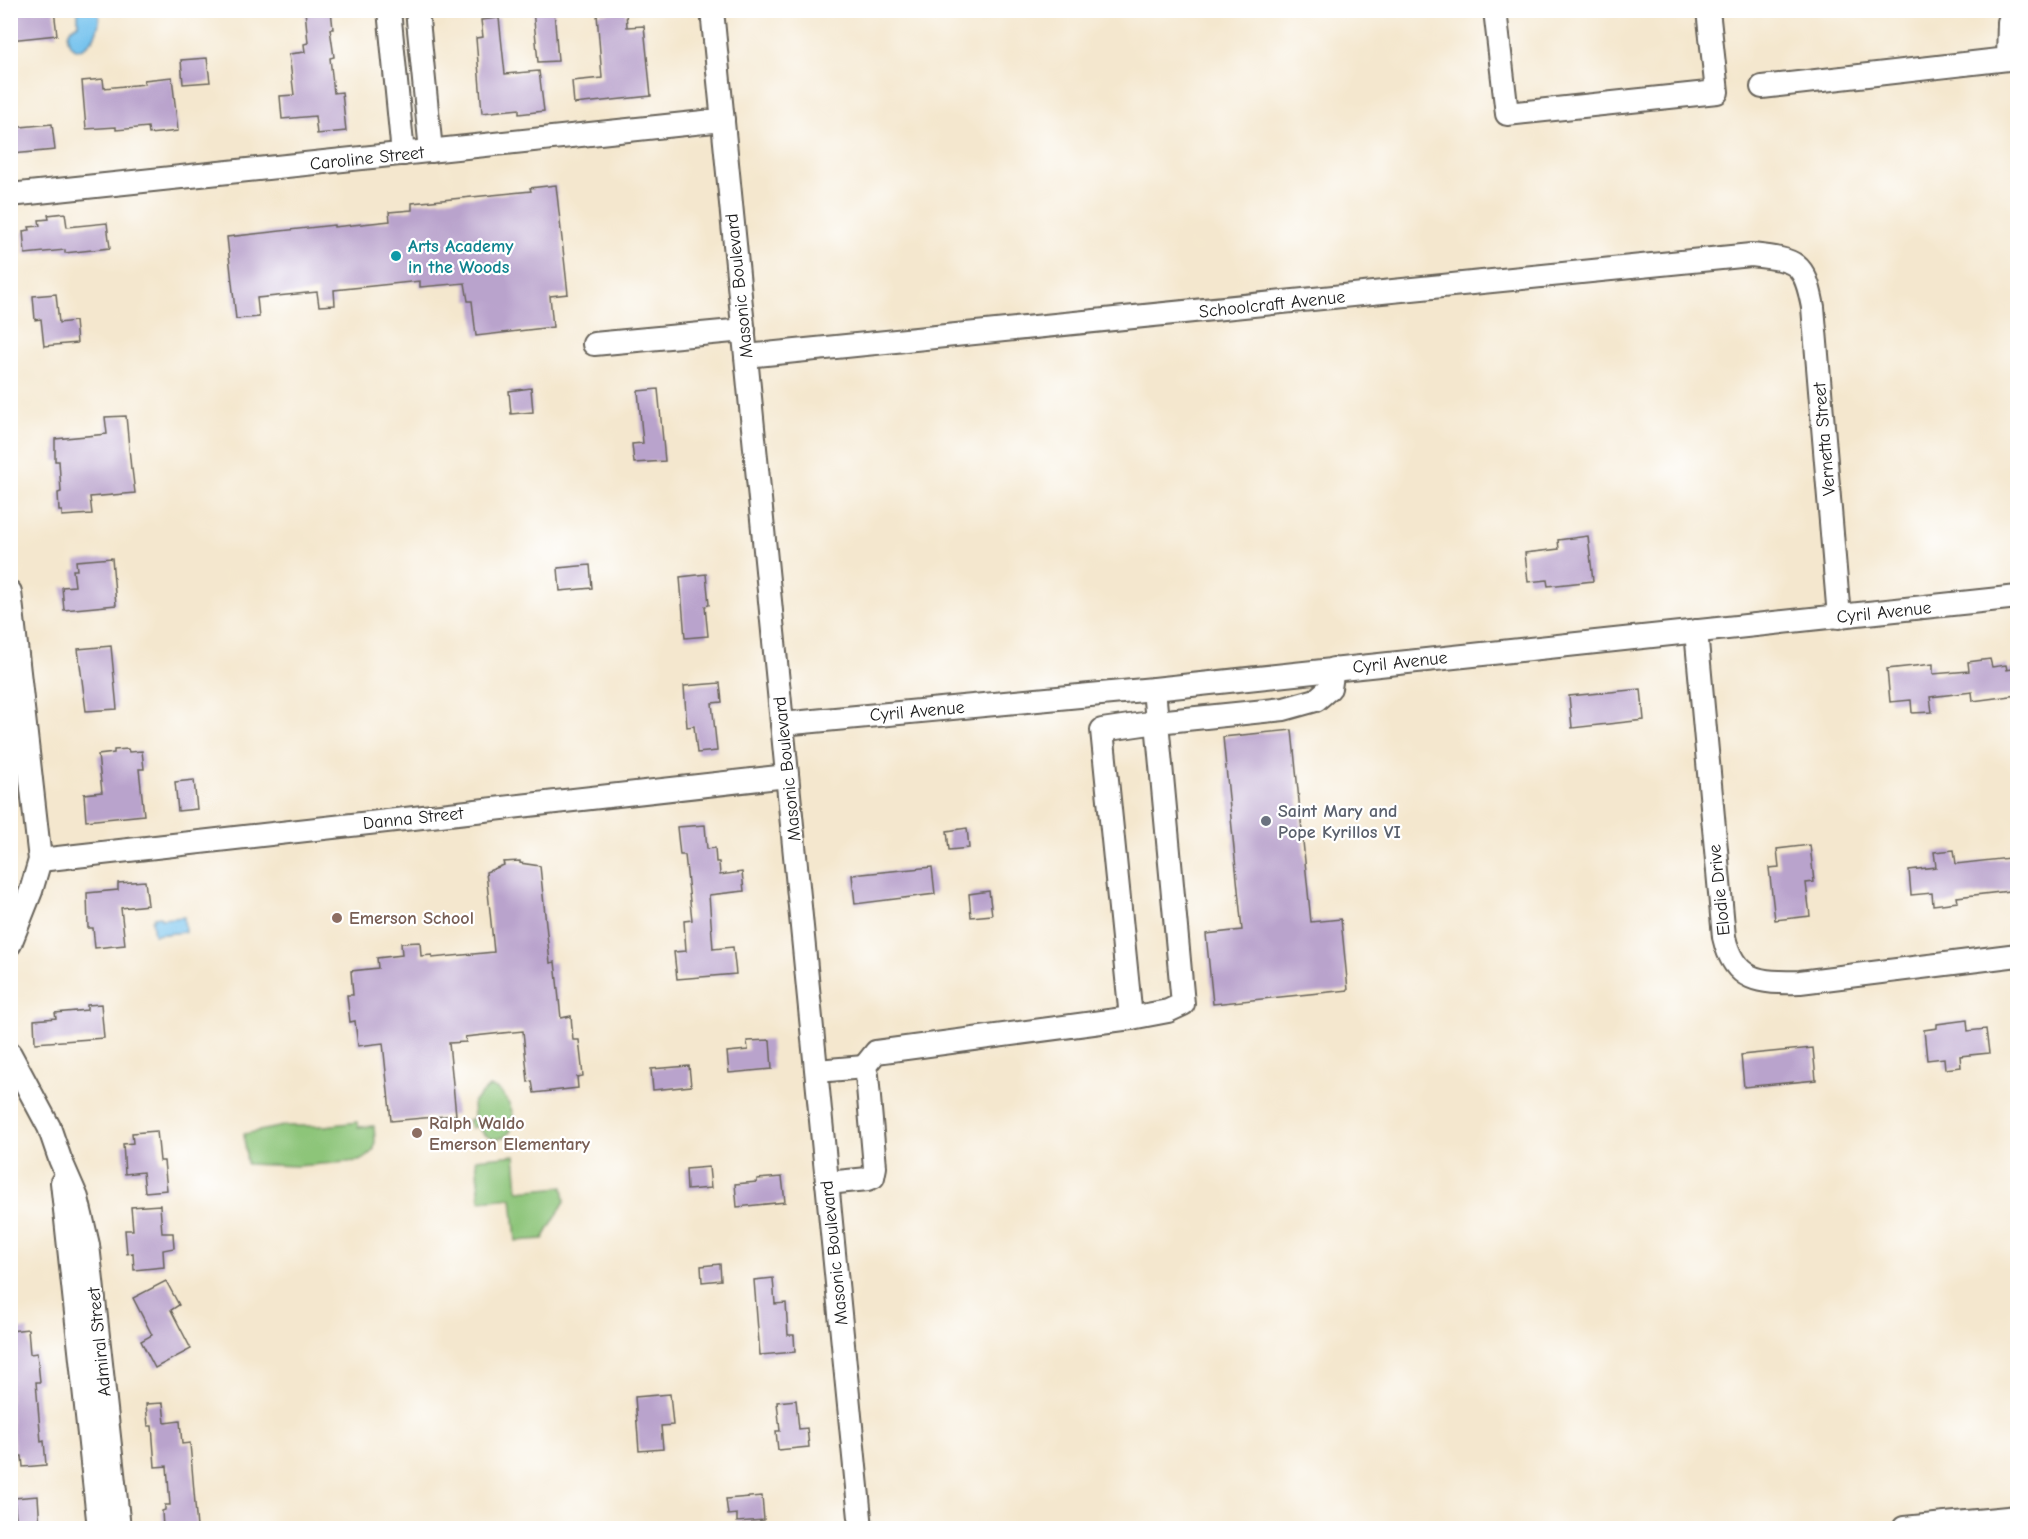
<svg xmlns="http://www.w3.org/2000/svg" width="2028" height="1539" font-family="'Comic Neue',sans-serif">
  <rect width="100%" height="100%" fill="#fff"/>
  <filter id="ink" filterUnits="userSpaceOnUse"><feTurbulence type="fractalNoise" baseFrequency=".0167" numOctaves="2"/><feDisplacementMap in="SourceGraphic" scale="12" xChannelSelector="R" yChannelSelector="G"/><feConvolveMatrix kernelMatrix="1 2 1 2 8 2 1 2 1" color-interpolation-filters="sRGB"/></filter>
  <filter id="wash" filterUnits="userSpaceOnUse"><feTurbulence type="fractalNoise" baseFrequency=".008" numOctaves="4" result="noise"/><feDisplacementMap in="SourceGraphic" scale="24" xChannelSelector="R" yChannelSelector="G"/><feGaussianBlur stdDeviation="1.35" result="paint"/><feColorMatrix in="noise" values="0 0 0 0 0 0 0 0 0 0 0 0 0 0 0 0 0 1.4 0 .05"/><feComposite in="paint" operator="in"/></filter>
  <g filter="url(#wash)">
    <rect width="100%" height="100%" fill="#f4e7ce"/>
    <g fill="#8dc579" stroke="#54704a" stroke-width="1.5">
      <path d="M489,1087C504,1087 515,1111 513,1124C512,1136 497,1143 487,1136C483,1134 480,1129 477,1126L471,1128L468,1120L474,1118L473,1102Z"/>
      <path d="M357,1122L358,1127L374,1126C375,1144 379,1153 359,1161L297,1166L247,1164L244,1134L284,1126H325Z"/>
      <polygon points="515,1155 518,1191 563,1187 565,1201 543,1239 516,1241 512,1198 480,1201 476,1159"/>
    </g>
    <g fill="#72c1ed" stroke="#476e84" stroke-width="1.5">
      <path d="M78,11H98C105,38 74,64 68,39C68,36 68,32 70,30C72,27 76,26 78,24Z"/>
      <polygon points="160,916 161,919 184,917 185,932 154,935 152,920 154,919 154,917"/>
    </g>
    <g id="blocks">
      <g fill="#b9a3cc">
        <polygon points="10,10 54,10 57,35 10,40"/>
        <polygon points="305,10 331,10 333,29 330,29 334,57 330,58 334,93 342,92 346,131 317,134 315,116 282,119 280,96 294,95 289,54 305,52 304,44 308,43"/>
        <polygon points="533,10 554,10 558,61 538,62"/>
        <polygon points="626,11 627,27 644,26 651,96 574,104 572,81 602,78 597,14"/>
        <polygon points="499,18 505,74 539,71 544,111 519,114 519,109 482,113 476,38 483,37 481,20"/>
        <polygon points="207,58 210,82 183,84 181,60"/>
        <polygon points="172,77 178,131 149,134 148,127 116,130 116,127 86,129 82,81 103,79 104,88 145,84 144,80"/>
        <polygon points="52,124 55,150 12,154 10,128"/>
        <polygon points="556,185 568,294 550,296 553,327 476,336 472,301 468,301 465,283 420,287 420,281 334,290 335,305 319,306 317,292 257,298 259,317 236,319 227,237 334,225 334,227 390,221 389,212 412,210 412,203 531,191 530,188"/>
        <polygon points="65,213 67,227 107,223 110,248 65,253 65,250 25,254 23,231 30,230 29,227 40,226 39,220 49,219 48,215"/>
        <polygon points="56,294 59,323 75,321 77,343 44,346 41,319 35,320 33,296"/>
        <polygon points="531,388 533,412 511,414 509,391"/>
        <polygon points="658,389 665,461 634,463 632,444 643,443 638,391"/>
        <polygon points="126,416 131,469 132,469 135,493 90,497 92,514 62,516 62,511 59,511 58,493 61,492 59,461 55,461 55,439 107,434 105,417"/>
        <polygon points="1588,536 1593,581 1548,586 1547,580 1528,582 1525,553 1559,549 1558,540"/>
        <polygon points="112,558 116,605 64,610 62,587 75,586 73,570 77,570 76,561"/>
        <polygon points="590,565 592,588 560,591 558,568"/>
        <polygon points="706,574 709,605 705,606 708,636 685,638 680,577"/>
        <polygon points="111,646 117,709 86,711 78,649"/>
        <polygon points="1990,659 1992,667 2006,665 2007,670 2018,668 2018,695 1973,701 1972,692 1930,697 1932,712 1912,713 1911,700 1890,702 1887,669 1933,664 1933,674 1969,671 1968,662"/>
        <polygon points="720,683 722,702 712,703 717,751 697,753 694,726 687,727 684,686"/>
        <polygon points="1641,689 1644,720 1572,728 1569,696"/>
        <polygon points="1292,730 1311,922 1341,919 1348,990 1213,1004 1206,934 1242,930 1223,737"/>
        <polygon points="128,749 129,752 142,751 144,769 139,769 144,815 86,821 84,794 102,792 98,755 114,753 114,750"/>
        <polygon points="194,780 197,809 178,811 175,782"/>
        <polygon points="705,825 707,849 715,848 716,862 719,862 720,875 742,872 744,891 709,895 713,949 733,947 736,974 677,979 674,952 686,951 684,921 692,920 685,855 680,855 677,827"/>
        <polygon points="967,828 969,848 949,850 947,831"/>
        <polygon points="1810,845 1814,882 1806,883 1810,916 1775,920 1769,868 1779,867 1777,849"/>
        <polygon points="1954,850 1956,864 2018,857 2018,890 1957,897 1958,902 1933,905 1932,893 1911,895 1909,870 1936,867 1934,852"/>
        <polygon points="520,861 520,863 540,866 550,963 555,962 561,1018 571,1016 573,1040 579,1040 583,1076 577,1077 578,1088 534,1093 532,1081 528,1082 523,1031 465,1037 466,1042 449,1043 456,1115 391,1121 383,1043 358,1046 355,1021 350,1022 347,995 353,995 351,971 378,968 377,958 402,955 401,943 420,942 421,956 432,955 432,958 494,952 486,872 504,865 503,862"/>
        <polygon points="932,867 935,894 855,904 852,875"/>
        <polygon points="145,881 148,905 121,908 125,945 95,948 93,928 88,928 87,893 118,890 118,883"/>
        <polygon points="989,891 992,915 971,917 969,894"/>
        <polygon points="101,1004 104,1038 35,1043 34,1020 56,1018 55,1013 87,1010 87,1005"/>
        <polygon points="1967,1020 1968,1031 1986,1029 1989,1053 1960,1056 1961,1067 1945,1069 1944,1058 1927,1060 1924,1030 1937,1028 1937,1024"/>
        <polygon points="770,1040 772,1069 729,1073 727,1052 748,1050 747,1041"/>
        <polygon points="1813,1048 1816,1080 1744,1087 1741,1055"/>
        <polygon points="689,1066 691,1086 653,1090 651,1069"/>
        <polygon points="157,1131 160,1161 164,1161 167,1190 145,1192 143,1172 125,1174 123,1144 133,1143 132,1133"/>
        <polygon points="709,1167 711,1188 687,1190 686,1169"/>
        <polygon points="782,1177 785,1202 737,1207 735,1184 757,1182 757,1179"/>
        <polygon points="160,1205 162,1233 173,1233 174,1248 163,1250 164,1267 134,1270 133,1253 127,1254 125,1230 133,1230 131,1207"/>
        <polygon points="720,1264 721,1280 702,1282 701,1266"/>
        <polygon points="773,1278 775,1304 786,1303 788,1335 794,1335 795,1352 760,1355 754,1280"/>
        <polygon points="166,1281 179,1305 171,1310 191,1349 155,1368 141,1341 152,1335 133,1298"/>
        <polygon points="28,1329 30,1354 37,1353 40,1382 36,1382 41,1442 44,1441 46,1465 23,1467 22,1456 15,1456 10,1409 10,1331"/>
        <polygon points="670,1394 673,1425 661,1426 663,1449 639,1451 635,1397"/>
        <polygon points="796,1400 799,1429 807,1428 809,1447 778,1450 776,1431 780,1431 777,1402"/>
        <polygon points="163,1403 165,1423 180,1421 182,1444 190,1443 197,1528 163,1528 162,1511 165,1510 165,1505 170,1505 167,1466 155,1467 152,1426 148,1426 146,1404"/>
        <polygon points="38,1496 40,1528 17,1528 14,1498"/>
        <polygon points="762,1496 764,1520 737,1522 737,1514 728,1515 726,1499"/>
      </g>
    </g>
  </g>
  <g filter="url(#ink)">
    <use href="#blocks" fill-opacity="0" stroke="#68635a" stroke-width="1.5"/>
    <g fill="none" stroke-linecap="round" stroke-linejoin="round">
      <g stroke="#68635a" stroke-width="26">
        <g id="minor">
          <polyline points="389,10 403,154"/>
          <polyline points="417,10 431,151"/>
          <polyline points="712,10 861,1528"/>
          <polyline points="1495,10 1507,114 1717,92 1708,10"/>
          <polyline points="1762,87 2008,59 2009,22 2014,10"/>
          <polyline points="10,195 723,120"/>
          <polyline points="594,344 744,330"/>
          <path d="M746,356L1751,255C1796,260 1804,260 1813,307L1839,617"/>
          <polyline points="10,592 40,860 31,891 10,944"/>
          <path d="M1696,631L1724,937C1734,982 1760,983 1800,982L2018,955"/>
          <polyline points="1154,689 1157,722 1183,1004 1168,1011 1131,1018 1102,730 1157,722 1284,709 1316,700 1330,688 1333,669"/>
          <polyline points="782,724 1154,689 2018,597"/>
          <polyline points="40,860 787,776"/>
          <polyline points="10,1054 49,1127 60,1159 77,1198 88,1245 119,1528"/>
          <polyline points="864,1067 876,1052 1131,1018"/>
          <polyline points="817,1071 864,1067 867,1075 875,1167 873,1177 868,1179 827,1183"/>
          <polyline points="62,1182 99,1528"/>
          <polyline points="1904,1528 2018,1517"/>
        </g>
      </g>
      <use href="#minor" stroke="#fff" stroke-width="22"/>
    </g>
  </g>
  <circle fill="#0f9aa8" stroke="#fff" stroke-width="2" cx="396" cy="256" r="6"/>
  <circle fill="#6b7280" stroke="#fff" stroke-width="2" cx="1266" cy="821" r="6"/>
  <g fill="#8d6e63" stroke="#fff" stroke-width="2">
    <circle cx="337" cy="918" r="6"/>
    <circle cx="417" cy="1133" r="6"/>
  </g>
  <g text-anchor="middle" stroke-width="4.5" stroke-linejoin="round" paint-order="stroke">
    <g font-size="18" fill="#1c1c1c" stroke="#fff">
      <text transform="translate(367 158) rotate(-6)" y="6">Caroline Street</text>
      <text transform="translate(739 286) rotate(-96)" y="6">Masonic Boulevard</text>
      <text transform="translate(1272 304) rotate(-6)" y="6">Schoolcraft Avenue</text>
      <text transform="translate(1824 439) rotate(-95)" y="6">Vernetta Street</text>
      <text transform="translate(1884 612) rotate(-6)" y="6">Cyril Avenue</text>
      <text transform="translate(1400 662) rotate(-6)" y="6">Cyril Avenue</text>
      <text transform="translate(917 711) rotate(-5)" y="6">Cyril Avenue</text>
      <text transform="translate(787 769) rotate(-96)" y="6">Masonic Boulevard</text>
      <text transform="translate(413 818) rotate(-6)" y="6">Danna Street</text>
      <text transform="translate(1719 890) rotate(-96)" y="6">Elodie Drive</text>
      <text transform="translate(834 1253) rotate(-96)" y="6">Masonic Boulevard</text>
      <text transform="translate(99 1342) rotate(-96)" y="6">Admiral Street</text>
    </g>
    <g font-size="18" font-weight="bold" fill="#0d838f" stroke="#fff" text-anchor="start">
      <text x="408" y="252">Arts Academy<tspan x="408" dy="21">in the Woods</tspan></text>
    </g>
    <g font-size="18" font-weight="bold" fill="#5b616d" stroke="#fff" text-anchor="start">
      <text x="1278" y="817">Saint Mary and<tspan x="1278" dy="21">Pope Kyrillos VI</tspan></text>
    </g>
    <g font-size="18" font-weight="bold" fill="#785e54" stroke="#fff" text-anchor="start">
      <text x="349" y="924">Emerson School</text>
      <text x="429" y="1129">Ralph Waldo<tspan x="429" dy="21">Emerson Elementary</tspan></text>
    </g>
  </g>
  <rect width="2028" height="1539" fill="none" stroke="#fff" stroke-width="36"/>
</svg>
